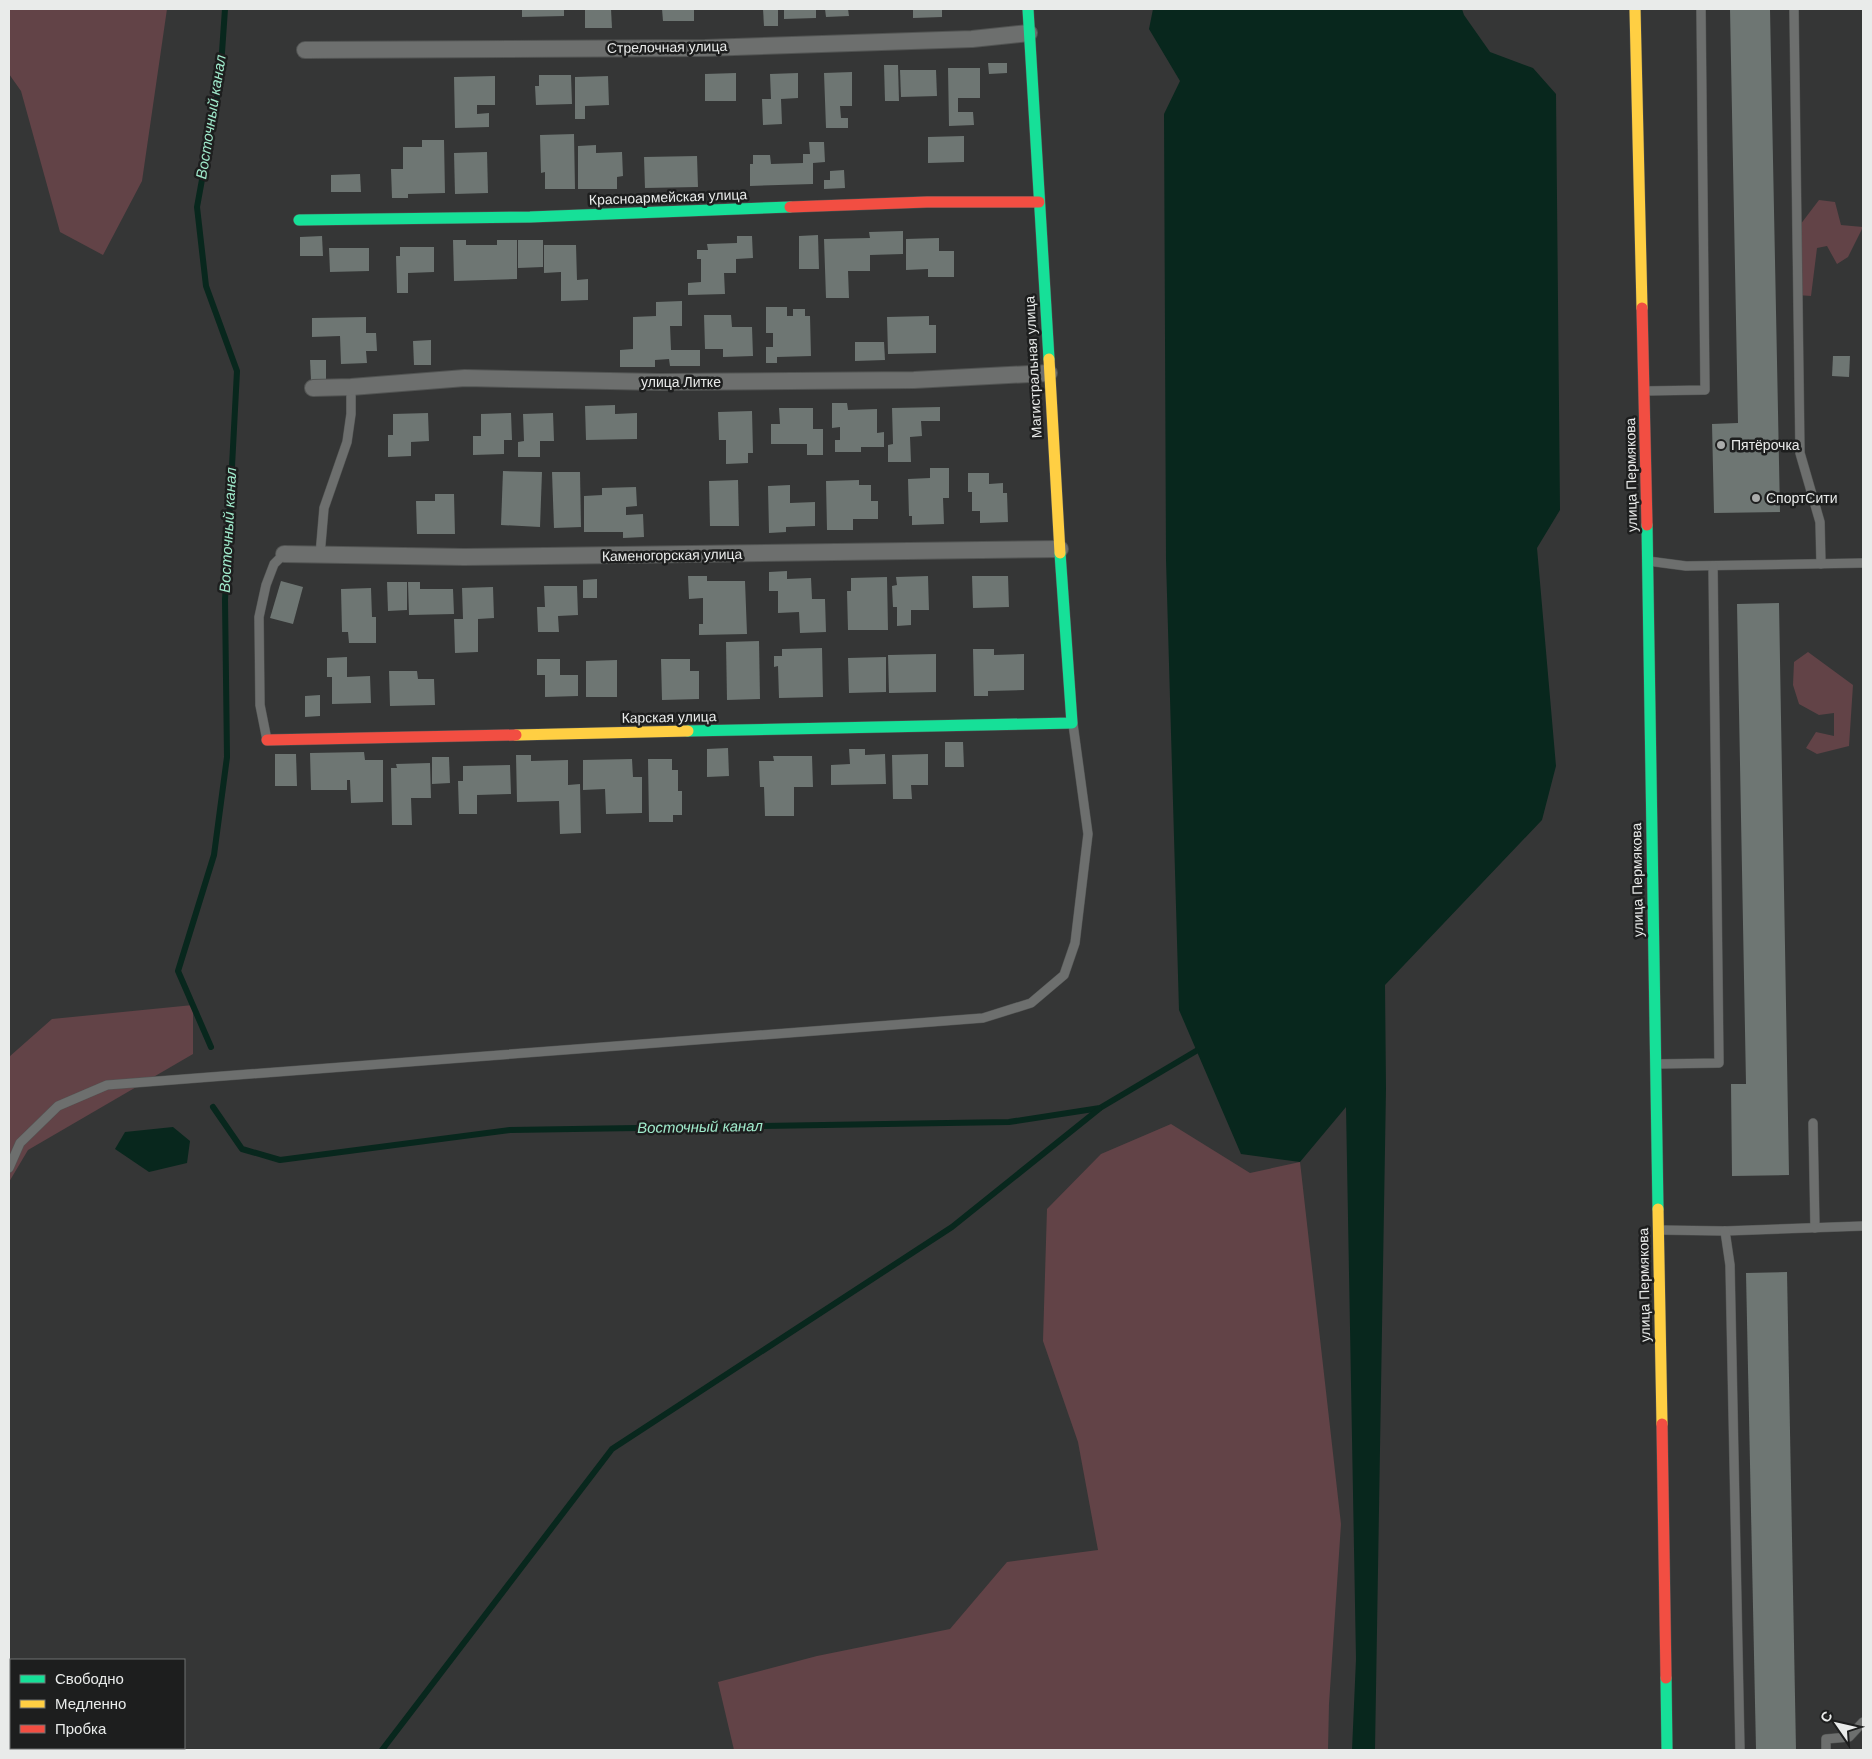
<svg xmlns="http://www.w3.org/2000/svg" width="1872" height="1759" font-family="Helvetica,sans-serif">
  <rect width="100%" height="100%" fill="#353636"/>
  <g fill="#624347">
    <polygon points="9,9 167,9 142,181 103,255 60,232 21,91 9,74"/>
    <polygon points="1819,200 1835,202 1841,225 1863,227 1848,257 1837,264 1827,246 1817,248 1811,296 1797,295 1800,225"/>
    <polygon points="1808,652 1853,685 1849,746 1817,754 1806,748 1816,732 1834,736 1834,713 1819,715 1799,704 1793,685 1794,662"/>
    <polygon points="193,1005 193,1054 28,1150 9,1182 9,1057 52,1019"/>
    <polygon points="1171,1124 1250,1173 1300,1162 1341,1524 1329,1704 1328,1750 734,1750 718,1682 817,1656 950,1629 1007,1562 1098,1550 1078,1442 1043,1341 1047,1209 1101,1154"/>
  </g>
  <g fill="#08271d">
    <polygon points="1153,9 1462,9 1464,15 1490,52 1533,68 1556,94 1560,510 1537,548 1556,766 1542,820 1385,985 1386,1088 1375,1750 1352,1750 1356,1659 1346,1107 1300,1162 1241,1154 1179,1010 1166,560 1164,114 1180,81 1149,29"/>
    <polygon points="173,1127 190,1141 187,1163 149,1172 115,1149 125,1132"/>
  </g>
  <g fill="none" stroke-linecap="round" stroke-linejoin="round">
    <g stroke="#08271d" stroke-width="6">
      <polyline points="211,1047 178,971 214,855 227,757 225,600 237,371 206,286 197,207 220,81 225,9"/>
      <polyline points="213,1107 242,1149 280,1160 510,1130 1009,1122 1100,1108 1196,1051"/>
      <polyline points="382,1750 612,1449 952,1227 1099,1109"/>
    </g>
  </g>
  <g fill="#6e7673">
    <polygon points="522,9 564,9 564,16 522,17"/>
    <polygon points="585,9 611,9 612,28 585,28"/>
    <polygon points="662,9 694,9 694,21 663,21"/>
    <polygon points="763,9 778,9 778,26 764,26"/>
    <polygon points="784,9 816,9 816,18 784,19"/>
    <polygon points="825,9 848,9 849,16 826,17"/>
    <polygon points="913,9 942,9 942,17 913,18"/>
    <polygon points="1730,9 1770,9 1780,512 1714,513 1712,424 1738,423"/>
    <polygon points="988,63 1007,63 1007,73 989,74"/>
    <polygon points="884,65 898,65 899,101 885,101"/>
    <polygon points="948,68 980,68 980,98 958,98 958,112 973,112 974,125 949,126"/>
    <polygon points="900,70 936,70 937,96 901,97"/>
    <polygon points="852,72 852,106 840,106 841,118 848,118 848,128 826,128 824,73"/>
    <polygon points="736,73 736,101 705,101 705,74"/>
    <polygon points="798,73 798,98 781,99 782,124 763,125 762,99 771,99 770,74"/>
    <polygon points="539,75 571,75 572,104 536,105 535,86 539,86"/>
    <polygon points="495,76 495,105 477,105 477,114 489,113 489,127 455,128 454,77"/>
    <polygon points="608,76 609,105 585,106 585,119 575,119 575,77"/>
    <polygon points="574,134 575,189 545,189 545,172 541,173 540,135"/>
    <polygon points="964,136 964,162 928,163 928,137"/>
    <polygon points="422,140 444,140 445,193 408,194 408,198 392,198 391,169 403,169 403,147 422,147"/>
    <polygon points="809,142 824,142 825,162 813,163 813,184 750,186 750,164 753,164 753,155 770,155 771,164 803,163 803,154 810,154"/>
    <polygon points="596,145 596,153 622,152 623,176 617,177 617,189 578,189 578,146"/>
    <polygon points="487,152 488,193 455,194 454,153"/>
    <polygon points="697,156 698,187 645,188 644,157"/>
    <polygon points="844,170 845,188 824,189 824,180 830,180 830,171"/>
    <polygon points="360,174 361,192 331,192 331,175"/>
    <polygon points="903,231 903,254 870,255 870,271 848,271 849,298 826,298 824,239 870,238 869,232"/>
    <polygon points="818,235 819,269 799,269 799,236"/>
    <polygon points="322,236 323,256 300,256 300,237"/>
    <polygon points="737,236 752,236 753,258 736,259 736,273 724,273 725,294 688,295 688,283 701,282 701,259 697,259 697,250 708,250 707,244 737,243"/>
    <polygon points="939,238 939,251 954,251 954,277 928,277 928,269 906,270 906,239"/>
    <polygon points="453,240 466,240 466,245 497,245 497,240 517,240 517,279 454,281"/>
    <polygon points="518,240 543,240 543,267 518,268"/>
    <polygon points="544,245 576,245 577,280 588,279 588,300 561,301 561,272 544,273"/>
    <polygon points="400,247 434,247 434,272 408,273 408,293 397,293 396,256 400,256"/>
    <polygon points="329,248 369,248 369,271 330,272"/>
    <polygon points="682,301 682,326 670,326 671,350 700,350 700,366 670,366 669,359 655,360 655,367 620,367 620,350 633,349 633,317 656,316 656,302"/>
    <polygon points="766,307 787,307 787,316 793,316 793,309 805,309 805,316 810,316 811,356 777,357 777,363 766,363 766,347 773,347 773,333 766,333"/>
    <polygon points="704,315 731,315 732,327 752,327 753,356 723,357 723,349 705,349"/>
    <polygon points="929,316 929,325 936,325 936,353 888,354 887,317"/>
    <polygon points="366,317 366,333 376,333 377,351 366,351 367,363 341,364 340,336 312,337 312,318"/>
    <polygon points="431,340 431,365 414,365 413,341"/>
    <polygon points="855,342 884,342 885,360 855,361"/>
    <polygon points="1833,356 1850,356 1849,377 1832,376"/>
    <polygon points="310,360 326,360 326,379 311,380"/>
    <polygon points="832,403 847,403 848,410 877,409 877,433 884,432 884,447 861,447 861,452 835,452 835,440 840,440 840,427 832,428"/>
    <polygon points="615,405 615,414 637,413 637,439 586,440 585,406"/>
    <polygon points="940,407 940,421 921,421 922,436 910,437 911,462 888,462 888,445 893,444 892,408"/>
    <polygon points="779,408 813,408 813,429 823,429 823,455 807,455 807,444 771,444 771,424 780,424"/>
    <polygon points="752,411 753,453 748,453 748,463 726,464 726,440 719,440 718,412"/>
    <polygon points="428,413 429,441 411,442 411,456 388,457 388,435 393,435 393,414"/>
    <polygon points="511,413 512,440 504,440 504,454 473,455 473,436 481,436 481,414"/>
    <polygon points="553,413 554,441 540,441 540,457 518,457 518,442 524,441 523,414"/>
    <polygon points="930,468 949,468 949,498 943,498 944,524 912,525 912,516 909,516 908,479 930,478"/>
    <polygon points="503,471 542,472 540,527 501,525"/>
    <polygon points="552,472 580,472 581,527 554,528"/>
    <polygon points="968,473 989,473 989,484 1003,483 1003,493 1007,493 1008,522 980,523 980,511 972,511 972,492 968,492"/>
    <polygon points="738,480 739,526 710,526 709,481"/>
    <polygon points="859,480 859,485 871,485 871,501 878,501 878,519 853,519 853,530 827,530 826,481"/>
    <polygon points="790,485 790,503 815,502 815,526 786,527 786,532 769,533 768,486"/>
    <polygon points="636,487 637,506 626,507 626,515 643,514 644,537 623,538 623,532 584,532 584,496 602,495 602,488"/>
    <polygon points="435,494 454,494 455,534 417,534 416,501 435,501"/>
    <polygon points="787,571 787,579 811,578 812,599 825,599 826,632 800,633 799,612 778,613 778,591 769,591 769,572"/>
    <polygon points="688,576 707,576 707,581 745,581 747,634 699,635 699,624 703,624 703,598 689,599"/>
    <polygon points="928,576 929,610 911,610 911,625 897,626 897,607 893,607 892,586 897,585 896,577"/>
    <polygon points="972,576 1008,576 1009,607 973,608"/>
    <polygon points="887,577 888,630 848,630 847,591 851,591 851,578"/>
    <polygon points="597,579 597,598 583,598 583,580"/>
    <polygon points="281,581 303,587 293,624 270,618"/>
    <polygon points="387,582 407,582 407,610 388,611"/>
    <polygon points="408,582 420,582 420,589 453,589 454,614 409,615"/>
    <polygon points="544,586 577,586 578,615 558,616 559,632 538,632 537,607 545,607"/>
    <polygon points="493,587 494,618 478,619 478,652 455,653 454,619 463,619 462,588"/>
    <polygon points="371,588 372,617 376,617 376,643 349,643 348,632 342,632 341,589"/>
    <polygon points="1779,603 1789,1175 1732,1176 1731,1084 1746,1084 1737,604"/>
    <polygon points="759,641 760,699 727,700 726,642"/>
    <polygon points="822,648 823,697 779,698 778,666 774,667 774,656 782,656 782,649"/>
    <polygon points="973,649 994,649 994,655 1024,654 1024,690 988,691 988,696 974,696"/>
    <polygon points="936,654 936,692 889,693 888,655"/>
    <polygon points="347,657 347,677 370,676 371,703 332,704 332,677 327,677 327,658"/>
    <polygon points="886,657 886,692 849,693 848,658"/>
    <polygon points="537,659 560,659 560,675 578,675 578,696 545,697 545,675 537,675"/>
    <polygon points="661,659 690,659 690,671 699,671 699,699 662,700"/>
    <polygon points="617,660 617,697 586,697 586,661"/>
    <polygon points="389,671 417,671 418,679 434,679 435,705 390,706"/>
    <polygon points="320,695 320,716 305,717 305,696"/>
    <polygon points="945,742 963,742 964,767 945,767"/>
    <polygon points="728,748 729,776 707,777 707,749"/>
    <polygon points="849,749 865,749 865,755 885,754 886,784 831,785 831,765 850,764"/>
    <polygon points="364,752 365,760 383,760 383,802 351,803 350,780 347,780 347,790 311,790 310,753"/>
    <polygon points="275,754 296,754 297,786 275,786"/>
    <polygon points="928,754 928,785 911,785 912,799 893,799 892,755"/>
    <polygon points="516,755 531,755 531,761 568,760 568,785 580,784 581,833 560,834 559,801 517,802"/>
    <polygon points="773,756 812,756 813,787 794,787 794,816 765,816 764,787 760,787 759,761 774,761"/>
    <polygon points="432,757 449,757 450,783 432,784"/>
    <polygon points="632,759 633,777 642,777 642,813 606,814 605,789 583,790 583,760"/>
    <polygon points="648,759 672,759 672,770 678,770 678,791 682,791 682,815 673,815 673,822 649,822"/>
    <polygon points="430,763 431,798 411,798 412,825 392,825 391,768 397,768 396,764"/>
    <polygon points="510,765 511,794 477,795 477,814 459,814 458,781 463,781 463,766"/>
    <polygon points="1787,1272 1796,1750 1756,1750 1746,1273"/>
  </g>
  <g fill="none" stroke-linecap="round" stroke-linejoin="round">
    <g stroke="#525453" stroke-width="10">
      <g id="lane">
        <polyline points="1794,9 1800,453 1820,522 1821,564"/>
        <polyline points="1644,391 1705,390 1701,9"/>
        <polyline points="320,555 324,508 347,442 351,414 351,387"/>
        <polyline points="1648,561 1686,566 1863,563"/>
        <polyline points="267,740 260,705 259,617 266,585 274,564 284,554"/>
        <polyline points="1657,1064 1719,1063 1713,566"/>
        <polyline points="1813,1123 1815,1228"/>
        <polyline points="9,1168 20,1143 58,1106 107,1085 983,1018 1031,1003 1064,975 1075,943 1088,834 1073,724"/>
        <polyline points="1660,1230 1725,1231 1863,1226"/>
        <polyline points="1725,1231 1730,1265 1740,1750"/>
        <polyline points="1826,1750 1826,1739 1849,1737 1863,1722"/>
      </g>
    </g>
    <g stroke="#525453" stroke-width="18">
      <g id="street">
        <polyline points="305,50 705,48 972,39 1029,33"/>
        <polyline points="313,388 351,387 465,378 660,382 914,380 1049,373"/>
        <polyline points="284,554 464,557 1060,549"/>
      </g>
    </g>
    <g stroke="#525453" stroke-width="12">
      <g id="fast">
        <polyline points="1028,9 1049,359"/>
        <polyline points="299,220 530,217 790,207"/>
        <polyline points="1647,525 1658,1209"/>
        <polyline points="688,731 1072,723 1060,553"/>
        <polyline points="1666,1678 1667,1750"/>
      </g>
    </g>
    <g stroke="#525453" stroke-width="12">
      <g id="slow">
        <polyline points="1635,9 1642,308"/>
        <polyline points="1049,359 1060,553"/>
        <polyline points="516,735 688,731"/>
        <polyline points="1658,1209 1662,1424"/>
      </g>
    </g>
    <g stroke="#525453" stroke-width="12">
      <g id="jam">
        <polyline points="790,207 927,202 1039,202"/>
        <polyline points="1642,308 1647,525"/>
        <polyline points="267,740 516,735"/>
        <polyline points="1662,1424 1666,1678"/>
      </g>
    </g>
    <use href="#lane" stroke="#6d6f6e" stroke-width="9"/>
    <use href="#street" stroke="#6d6f6e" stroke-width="16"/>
    <use href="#fast" stroke="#16e098" stroke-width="11"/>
    <use href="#slow" stroke="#ffcf43" stroke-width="11"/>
    <use href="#jam" stroke="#f24e42" stroke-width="11"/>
  </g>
  <g fill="#aaacab" stroke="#1d1e1e" stroke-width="2">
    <circle cx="1721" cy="445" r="5"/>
    <circle cx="1756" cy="498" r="5"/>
  </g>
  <g text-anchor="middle" stroke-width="5" stroke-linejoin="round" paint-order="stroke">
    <g font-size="14" fill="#e9ebea" stroke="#1d1e1e">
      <text transform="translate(667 47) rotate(-1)" y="5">Стрелочная улица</text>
      <text transform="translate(668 197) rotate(-2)" y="5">Красноармейская улица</text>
      <text transform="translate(1033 367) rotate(-93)" y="5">Магистральная улица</text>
      <text x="681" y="387">улица Литке</text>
      <text transform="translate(1631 475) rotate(-91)" y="5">улица Пермякова</text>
      <text transform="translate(672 555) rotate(-1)" y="5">Каменогорская улица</text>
      <text transform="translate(669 717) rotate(-1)" y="5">Карская улица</text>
      <text transform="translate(1637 880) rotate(-91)" y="5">улица Пермякова</text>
      <text transform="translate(1644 1285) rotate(-91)" y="5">улица Пермякова</text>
    </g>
    <g font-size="14" fill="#e9ebea" stroke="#1d1e1e" text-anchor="start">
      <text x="1731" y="450">Пятёрочка</text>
      <text x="1766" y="503">СпортСити</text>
    </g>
    <g font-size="15" font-style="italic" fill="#a0ebcc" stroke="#1d1e1e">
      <text transform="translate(211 117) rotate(-81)" y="5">Восточный канал</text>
      <text transform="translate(228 530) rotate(-87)" y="5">Восточный канал</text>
      <text transform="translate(700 1127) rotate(-1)" y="5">Восточный канал</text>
    </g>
  </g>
  <rect width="1872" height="1759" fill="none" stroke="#e9ebea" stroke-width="20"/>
  <rect x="10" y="1659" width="175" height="90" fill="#1d1e1e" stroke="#6f7070"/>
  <rect x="20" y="1675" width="25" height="8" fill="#16e098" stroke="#6f7070"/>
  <text x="55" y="1684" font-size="15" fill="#e9ebea">Свободно</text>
  <rect x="20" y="1700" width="25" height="8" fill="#ffcf43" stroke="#6f7070"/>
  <text x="55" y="1709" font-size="15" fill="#e9ebea">Медленно</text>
  <rect x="20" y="1725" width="25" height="8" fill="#f24e42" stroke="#6f7070"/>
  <text x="55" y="1734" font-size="15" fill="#e9ebea">Пробка</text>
  <g transform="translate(1837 1724) rotate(304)" stroke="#1d1e1e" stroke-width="4" paint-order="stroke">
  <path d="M0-4L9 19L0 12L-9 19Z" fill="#e9ebea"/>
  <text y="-8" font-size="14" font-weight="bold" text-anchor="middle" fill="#e9ebea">С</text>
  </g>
</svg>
